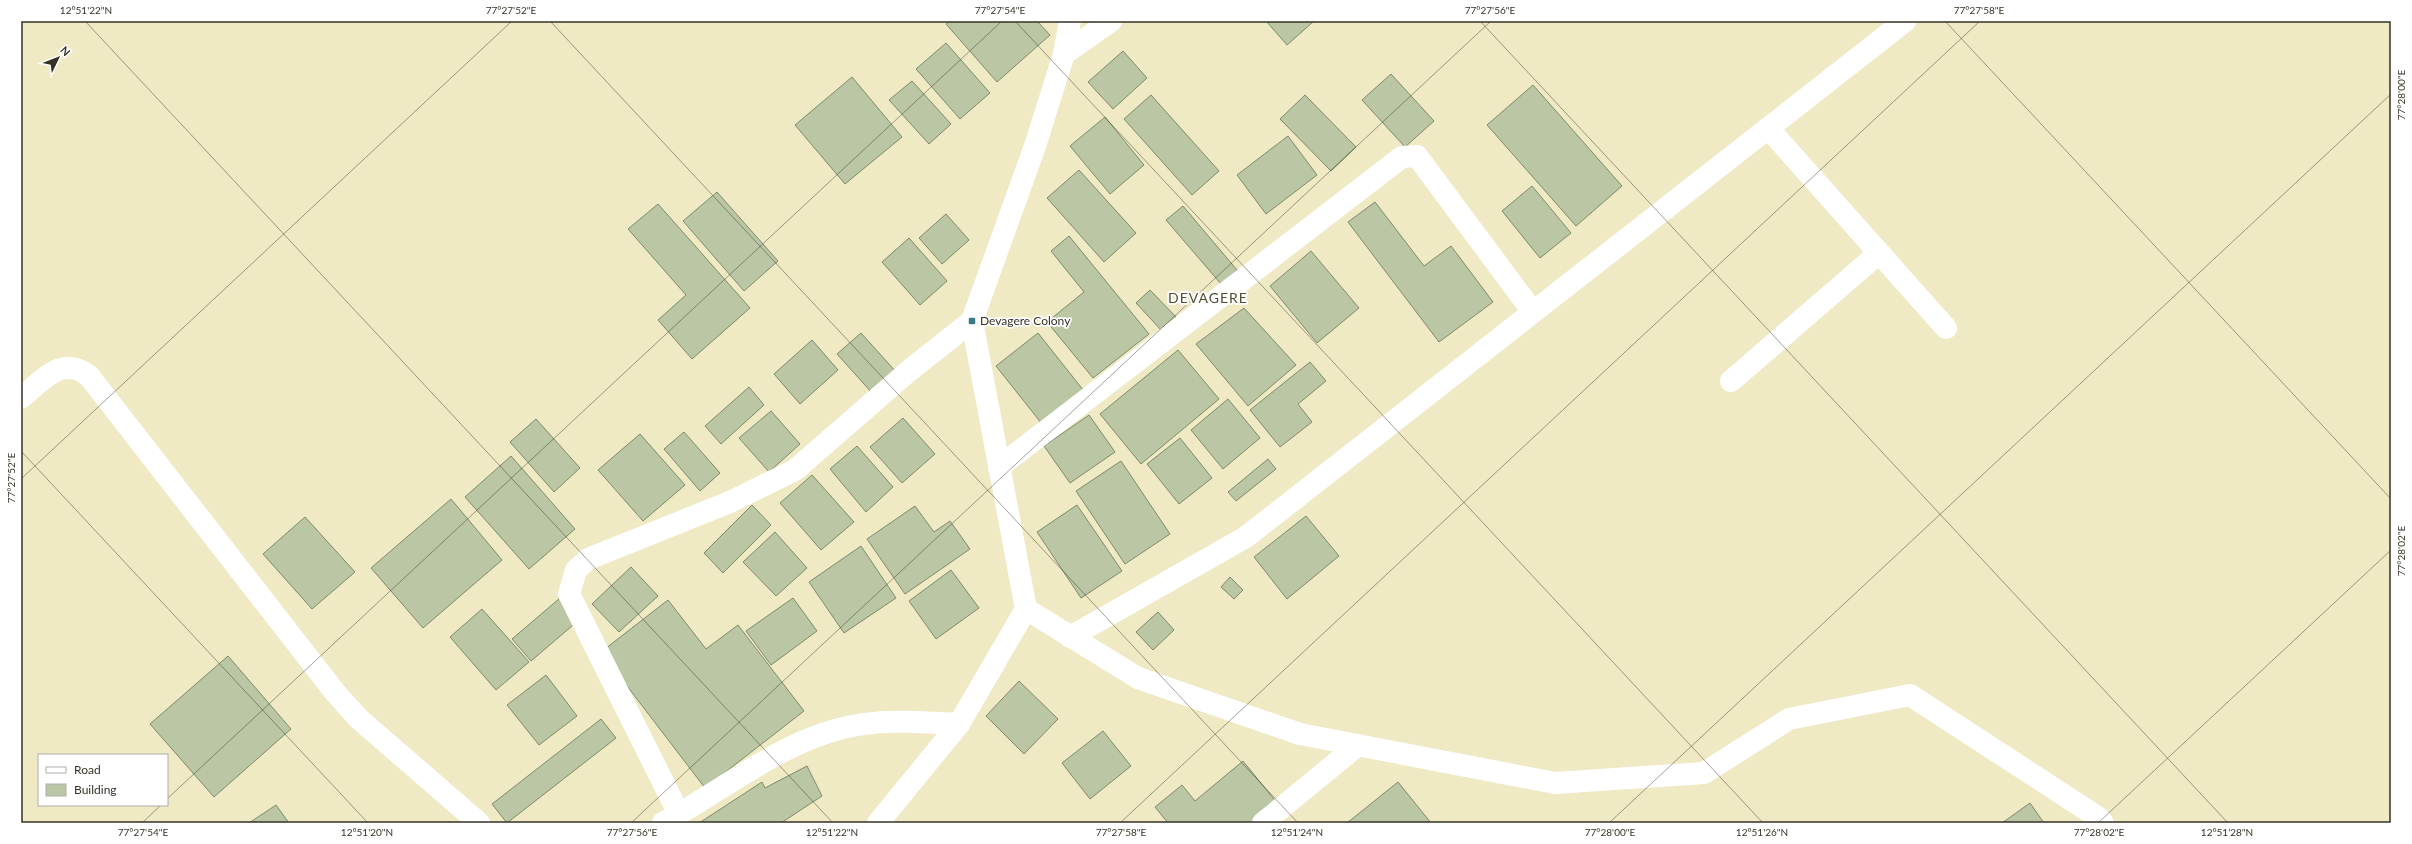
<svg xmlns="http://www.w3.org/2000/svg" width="2412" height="844" font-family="Lato,sans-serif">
  <rect width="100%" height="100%" fill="#efe9c4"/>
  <g fill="#bac6a4" stroke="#7f8a6a">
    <polygon points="950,21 1037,21 1050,35 997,82 946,24"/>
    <polygon points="1266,21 1314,21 1287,45"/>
    <polygon points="946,43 990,93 960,119 916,69"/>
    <polygon points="1123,51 1147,78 1113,109 1088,82"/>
    <polygon points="1391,74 1434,121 1405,147 1362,100"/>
    <polygon points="852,77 902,137 845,184 795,125"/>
    <polygon points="912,81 951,124 929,144 889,100"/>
    <polygon points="1533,85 1622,186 1576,226 1487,125"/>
    <polygon points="1151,95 1219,171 1192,195 1124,119"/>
    <polygon points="1305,95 1356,147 1331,171 1280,119"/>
    <polygon points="1105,117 1144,165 1110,194 1070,146"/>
    <polygon points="1288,136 1317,175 1266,214 1237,175"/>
    <polygon points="1079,170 1136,233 1104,262 1047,198"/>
    <polygon points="1532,186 1571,233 1540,258 1502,211"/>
    <polygon points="717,192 778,261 744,291 683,221"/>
    <polygon points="1375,202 1424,266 1451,246 1493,302 1439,342 1348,222"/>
    <polygon points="658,204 750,308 692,359 658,320 686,295 628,229"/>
    <polygon points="1183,206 1237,270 1221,284 1166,220"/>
    <polygon points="946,214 969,240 942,264 919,238"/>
    <polygon points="1069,236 1149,334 1093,378 1047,322 1084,292 1051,251"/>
    <polygon points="909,238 947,281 920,305 882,262"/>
    <polygon points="1311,251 1359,308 1317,343 1270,286"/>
    <polygon points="1150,290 1176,317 1162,331 1136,303"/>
    <polygon points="1244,308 1296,365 1248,406 1196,344"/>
    <polygon points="861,333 897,373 873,394 837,354"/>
    <polygon points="1038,333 1084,391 1042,424 996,366"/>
    <polygon points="812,340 838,370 800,404 774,374"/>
    <polygon points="1178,350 1219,399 1141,464 1100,414"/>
    <polygon points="1310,362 1326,381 1298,404 1312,422 1280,447 1250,410"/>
    <polygon points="749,387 764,405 721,444 705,426"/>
    <polygon points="1228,399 1260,438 1223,469 1191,430"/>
    <polygon points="771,411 800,444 769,472 739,438"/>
    <polygon points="1089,415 1115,452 1070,483 1044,446"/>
    <polygon points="903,418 935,454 902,483 870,447"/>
    <polygon points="536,419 580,468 554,492 510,442"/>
    <polygon points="684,432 720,473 700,491 664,449"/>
    <polygon points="640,434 685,485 643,521 598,470"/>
    <polygon points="1180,438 1212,478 1179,504 1147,464"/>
    <polygon points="857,446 893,487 866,512 830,469"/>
    <polygon points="511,456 575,529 529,569 465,497"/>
    <polygon points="1268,459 1276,469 1236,501 1228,492"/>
    <polygon points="1121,461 1170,534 1125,564 1076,491"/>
    <polygon points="812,475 854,522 821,550 780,503"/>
    <polygon points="451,499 502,560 423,628 371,568"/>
    <polygon points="752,505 771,525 723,573 704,553"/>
    <polygon points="1077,505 1122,571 1081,598 1037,532"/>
    <polygon points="915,506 934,532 950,521 970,549 905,594 867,539"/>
    <polygon points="1306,516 1339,556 1287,599 1254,557"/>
    <polygon points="305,517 355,572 312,609 263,554"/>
    <polygon points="775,532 807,568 776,596 743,562"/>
    <polygon points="861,546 896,598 844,633 809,582"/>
    <polygon points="631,567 658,596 619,632 592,604"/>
    <polygon points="951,570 979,608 936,639 909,601"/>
    <polygon points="1230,577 1243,590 1234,599 1221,587"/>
    <polygon points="560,598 579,620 531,661 512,639"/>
    <polygon points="793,598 817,631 771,665 746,631"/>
    <polygon points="668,600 706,649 738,625 804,711 705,788 601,652"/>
    <polygon points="482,609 529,662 496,690 450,637"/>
    <polygon points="1158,612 1174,630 1153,650 1136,632"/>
    <polygon points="228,656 291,729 214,797 150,724"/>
    <polygon points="546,675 577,716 539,745 507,705"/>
    <polygon points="1019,681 1058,719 1024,754 986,716"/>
    <polygon points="601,719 616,738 507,823 492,804"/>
    <polygon points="1103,731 1131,766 1090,799 1062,763"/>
    <polygon points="1243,761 1277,803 1252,823 1168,823 1155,807 1182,785 1195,801"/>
    <polygon points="807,766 822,796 781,823 699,823 762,782 765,788"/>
    <polygon points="1398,782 1431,823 1347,823"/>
    <polygon points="2030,803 2044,823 2002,823"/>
    <polygon points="276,805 289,823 249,823"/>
  </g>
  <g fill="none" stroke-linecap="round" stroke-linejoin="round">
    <g stroke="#fff" stroke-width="22">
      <polyline points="1064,54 1111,21"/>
      <polyline points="1768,128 1946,328"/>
      <polyline points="1731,381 1879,253"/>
      <path d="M21,398C42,381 63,354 89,376L334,691L358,718L479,823"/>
      <polyline points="999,467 1402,157 1417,156 1533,312"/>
      <polyline points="1070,637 1246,537 1905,21"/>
      <polyline points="679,814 569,594 576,570 588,559 730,502 795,470 910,370 972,321"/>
      <path d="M663,823C731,786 793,730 873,723C901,720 931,723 959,724"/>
      <polyline points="1263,823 1358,745"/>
    </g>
    <polyline stroke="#fff" stroke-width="22" points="1026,609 1138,678 1300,734 1555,783 1704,773 1789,719 1910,695 2099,818 2103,823"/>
    <polyline stroke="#fff" stroke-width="22" points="878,823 959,724 1026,609 972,321 1035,146 1064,54 1070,21"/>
  </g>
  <path fill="none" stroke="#353224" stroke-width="1" stroke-opacity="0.45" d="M85,21L833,823M550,21L1298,823M1015,21L1763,823M1480,21L2228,823M1945,21L2391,499M21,23L23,21M21,451L368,823M21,479L512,21M167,799L1002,21M142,823L161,805M631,823L1491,21M1120,823L1980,21M1609,823L2391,94M2098,823L2391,550"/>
  <rect fill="#397b8d" stroke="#fff" stroke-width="1.5" x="968" y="317" width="8" height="8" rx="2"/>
  <g text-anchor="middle" stroke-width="3.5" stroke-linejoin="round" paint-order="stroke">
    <g font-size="12" fill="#353224" stroke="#fff" text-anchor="start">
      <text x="980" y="325">Devagere Colony</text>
    </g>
    <g font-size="14" letter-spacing="1" fill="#524d2d" stroke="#fff">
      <text x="1208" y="303">DEVAGERE</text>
    </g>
  </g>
  <rect width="2412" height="844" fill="none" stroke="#ffffff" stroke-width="44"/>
  <rect x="38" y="754" width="130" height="52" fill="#ffffff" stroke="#aeada7"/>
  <rect x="46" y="767" width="20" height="6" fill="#ffffff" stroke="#aeada7"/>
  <text x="74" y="774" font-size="12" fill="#353224">Road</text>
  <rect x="46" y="784" width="20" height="12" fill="#bac6a4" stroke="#aeada7"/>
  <text x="74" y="794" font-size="12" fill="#353224">Building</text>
  <g transform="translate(58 58) rotate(47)" stroke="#ffffff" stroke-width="3" paint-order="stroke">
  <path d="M0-3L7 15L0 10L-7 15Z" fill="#353224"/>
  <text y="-6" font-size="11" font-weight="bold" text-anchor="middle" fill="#353224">N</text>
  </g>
  <rect x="22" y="22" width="2368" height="800" fill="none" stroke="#353224" stroke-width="1.5"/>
  <g font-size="10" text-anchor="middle" fill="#353224">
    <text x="86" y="14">12°51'22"N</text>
    <text x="511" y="14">77°27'52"E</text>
    <text x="1000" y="14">77°27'54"E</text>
    <text x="1490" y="14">77°27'56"E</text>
    <text x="1979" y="14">77°27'58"E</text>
    <text transform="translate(2401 95) rotate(-90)" y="4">77°28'00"E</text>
    <text transform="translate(11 478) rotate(-90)" y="4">77°27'52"E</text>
    <text transform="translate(2401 551) rotate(-90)" y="4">77°28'02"E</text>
    <text x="143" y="836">77°27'54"E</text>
    <text x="367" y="836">12°51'20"N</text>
    <text x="632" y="836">77°27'56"E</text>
    <text x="832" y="836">12°51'22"N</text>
    <text x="1121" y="836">77°27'58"E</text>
    <text x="1297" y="836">12°51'24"N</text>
    <text x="1610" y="836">77°28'00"E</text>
    <text x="1762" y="836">12°51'26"N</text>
    <text x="2099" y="836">77°28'02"E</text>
    <text x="2227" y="836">12°51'28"N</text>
  </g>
</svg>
